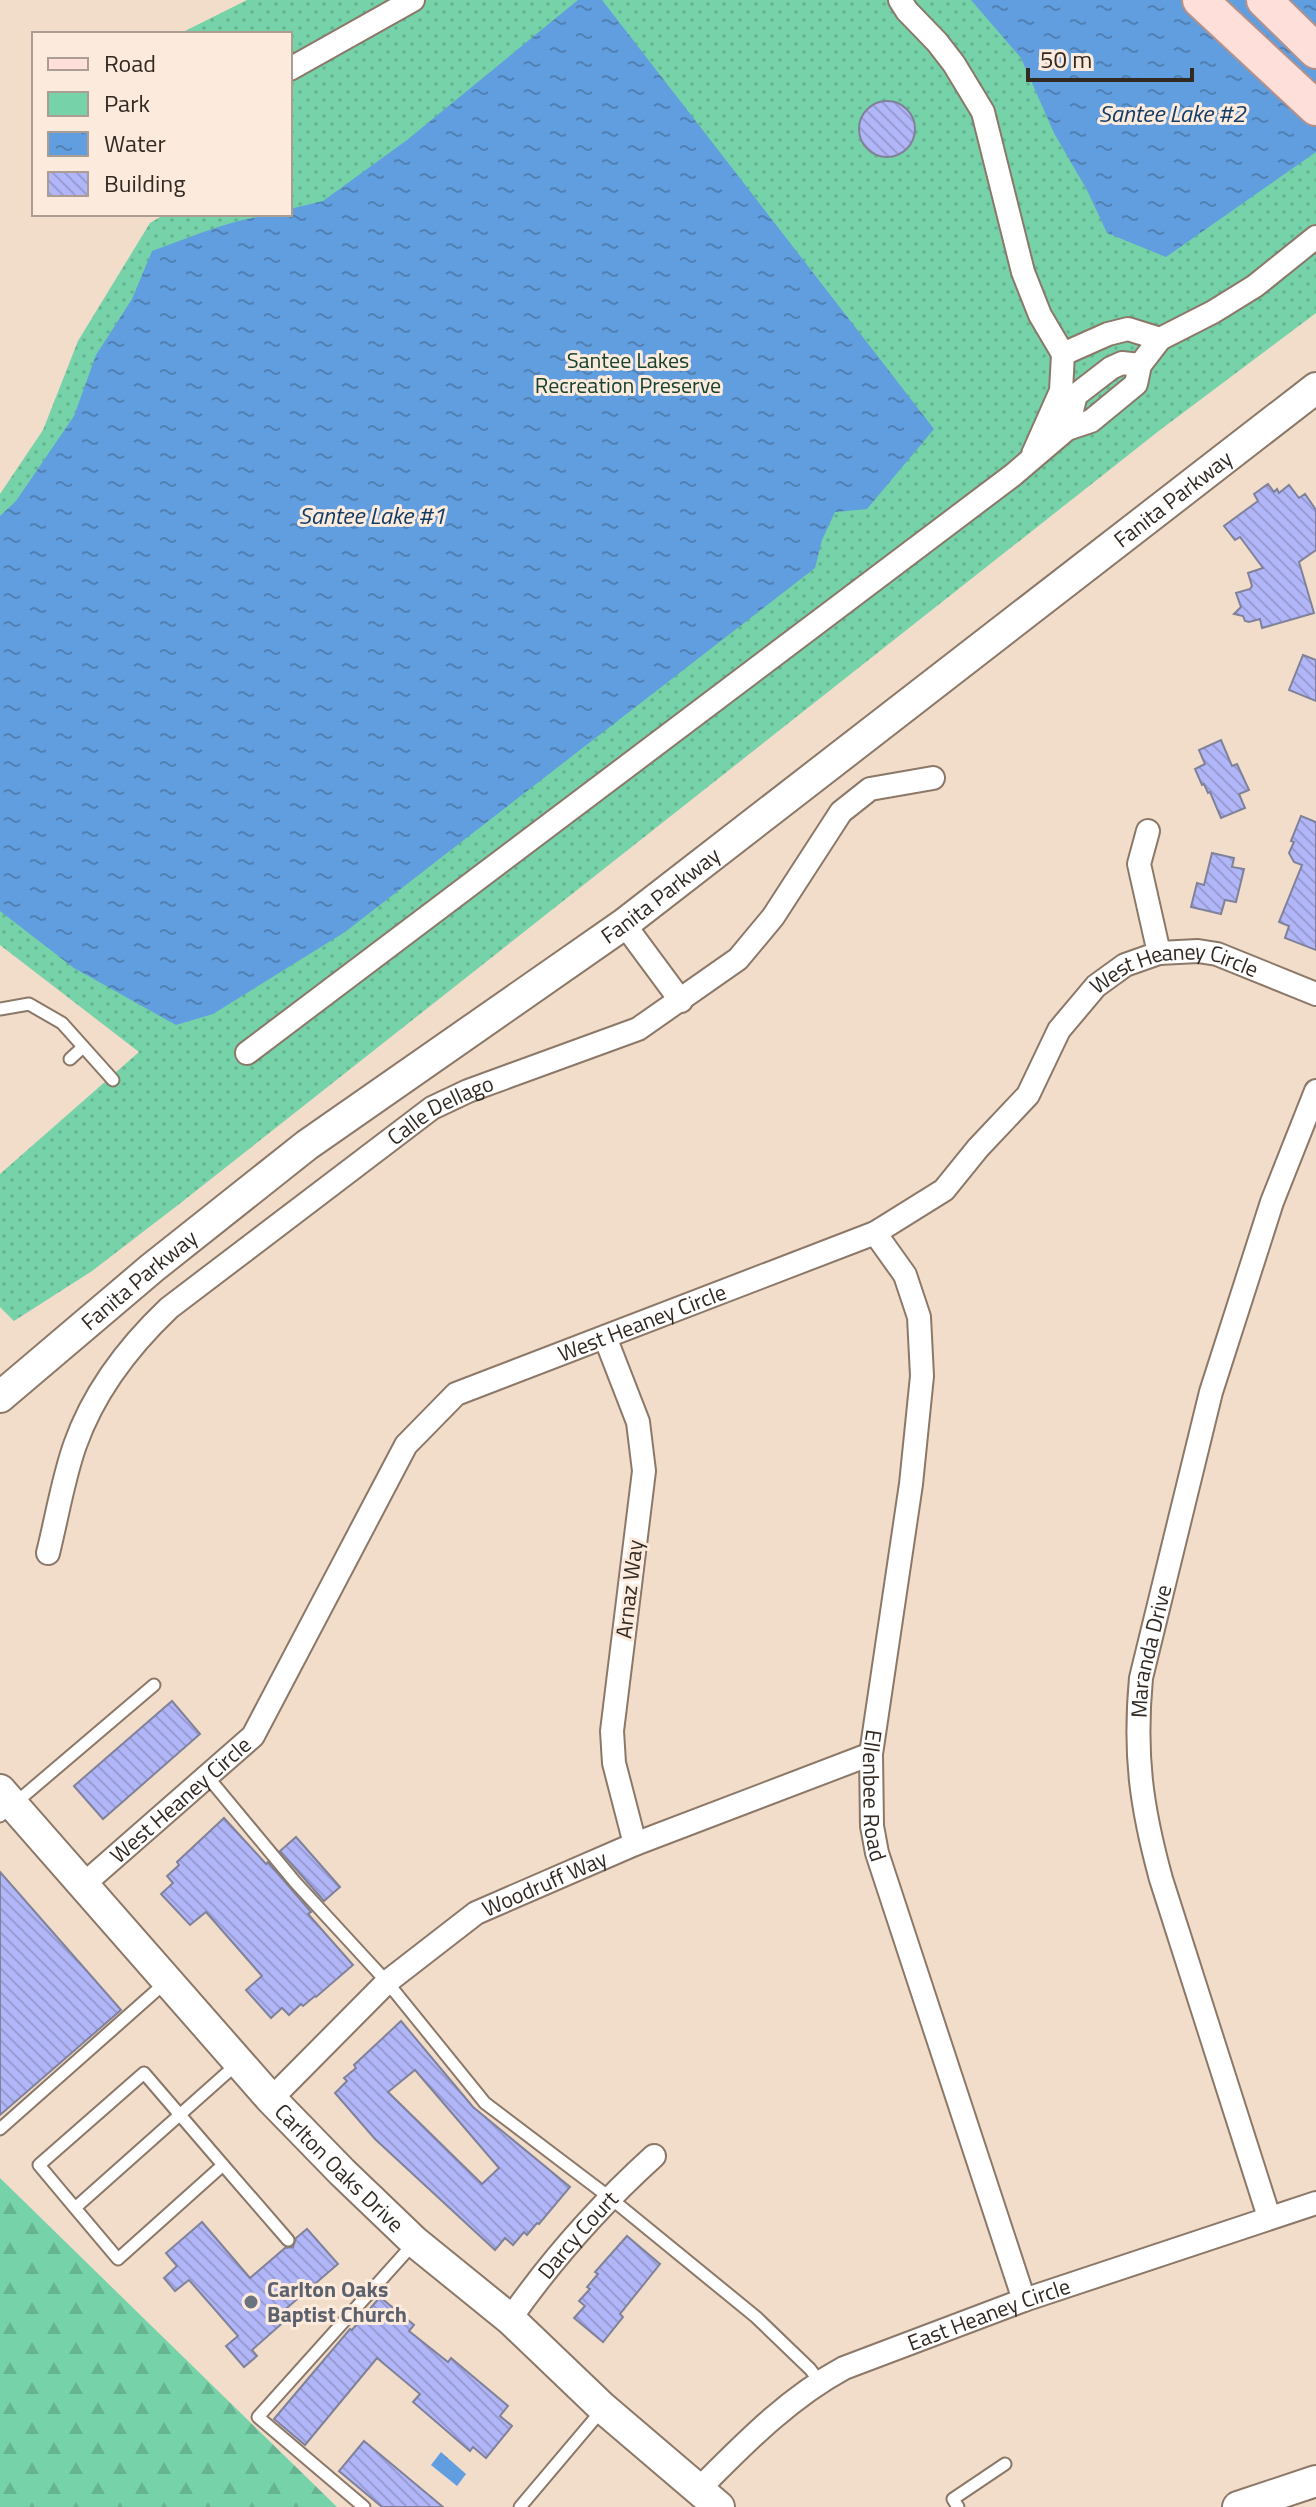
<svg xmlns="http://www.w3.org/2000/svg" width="1316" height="2507" font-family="'Titillium Web',sans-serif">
  <defs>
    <pattern id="green-dots" width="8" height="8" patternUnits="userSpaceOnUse" patternTransform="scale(2)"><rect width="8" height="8" fill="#75d2a9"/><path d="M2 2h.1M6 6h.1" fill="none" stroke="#66b491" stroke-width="1.8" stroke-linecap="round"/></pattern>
    <pattern id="forest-firs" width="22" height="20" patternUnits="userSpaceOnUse" patternTransform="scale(2)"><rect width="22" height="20" fill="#75d2a9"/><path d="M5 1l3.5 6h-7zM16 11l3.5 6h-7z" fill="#66b491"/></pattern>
    <pattern id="water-ripples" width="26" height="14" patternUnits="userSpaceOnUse" patternTransform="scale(2)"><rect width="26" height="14" fill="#619edf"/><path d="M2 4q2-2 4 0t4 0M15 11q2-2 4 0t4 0" fill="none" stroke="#5181b4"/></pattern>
    <pattern id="building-back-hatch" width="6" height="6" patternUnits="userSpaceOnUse" patternTransform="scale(2)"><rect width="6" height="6" fill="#b1b6f8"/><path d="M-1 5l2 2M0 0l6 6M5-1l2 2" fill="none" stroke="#999cd4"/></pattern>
  </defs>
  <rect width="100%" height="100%" fill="#f2dcca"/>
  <polygon fill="url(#green-dots)" points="247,0 1316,0 1316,313 1160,430 178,1205 92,1271 14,1321 0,1307 0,1174 139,1052 0,945 0,494 43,430 78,341 150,223 162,216 162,214 290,214 290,34 179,34"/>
  <polygon fill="url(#forest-firs)" points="0,2178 337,2507 0,2507"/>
  <g fill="url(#water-ripples)">
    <path d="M578,0H602L934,429L867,509L835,512L822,540L815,568L345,932L213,1014L176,1025L74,968L0,911V516L16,501L74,416L96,355L132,299L152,251C197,235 242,214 290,214V209L323,201L407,140Z"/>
    <polygon points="971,0 1316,0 1316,152 1166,257 1107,233 1087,190 1054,133 1021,58"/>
    <polygon points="441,2452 466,2474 457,2486 431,2465"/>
  </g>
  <g fill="url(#building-back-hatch)" stroke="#7f8299" stroke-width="2" fill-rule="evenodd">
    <circle cx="887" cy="129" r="28"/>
    <polygon points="1268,484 1274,492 1277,489 1279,493 1289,485 1299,498 1305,494 1316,510 1316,550 1299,562 1314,613 1262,628 1260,619 1249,622 1245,621 1243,616 1234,614 1241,607 1236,593 1250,589 1252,586 1248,573 1263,568 1240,537 1235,540 1224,526 1258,501 1254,494"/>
    <polygon points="1303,655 1316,660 1316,701 1289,690"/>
    <polygon points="1221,740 1232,766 1237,764 1249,790 1239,794 1245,808 1221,818 1210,792 1208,793 1204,784 1202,785 1195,769 1205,764 1199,750"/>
    <polygon points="1301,816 1316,822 1316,950 1285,938 1289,926 1279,922 1302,865 1294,862 1289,853 1294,842 1291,841"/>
    <polygon points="1212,853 1234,858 1232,867 1244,869 1236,902 1225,900 1221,914 1191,907 1197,883 1204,885"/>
    <polygon points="172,1701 200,1734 103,1819 74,1786"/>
    <polygon points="224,1818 266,1864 268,1862 311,1912 308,1914 353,1965 316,1997 315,1996 303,2006 301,2004 289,2015 282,2008 271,2018 246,1990 262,1976 206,1912 190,1925 161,1894 173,1883 167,1876 179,1865 177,1862"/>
    <polygon points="296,1837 340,1887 324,1901 280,1851"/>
    <polygon points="0,1872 121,2010 0,2115"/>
    <path d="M401,2021L473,2107L570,2187L539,2224L537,2223L527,2235L524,2232L513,2245L505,2238L495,2250L375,2139L335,2093L347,2081L344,2078L356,2068L354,2065ZM415,2070L499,2168L482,2184L388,2092Z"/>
    <polygon points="202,2222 250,2278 285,2248 293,2247 296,2238 307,2229 338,2264 281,2313 287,2319 252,2350 257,2356 244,2367 226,2346 238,2336 189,2280 175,2291 164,2278 177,2266 166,2253"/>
    <polygon points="627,2236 660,2264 620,2314 623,2317 603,2342 574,2318 585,2306 579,2301 590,2289 587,2287 598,2274 595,2272"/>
    <polygon points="380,2297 414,2325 409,2331 448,2362 451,2358 508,2406 500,2416 512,2426 486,2458 473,2447 470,2451 413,2402 420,2394 377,2358 305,2445 274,2419 350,2329 352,2330"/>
    <polygon points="364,2441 443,2507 382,2507 339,2471"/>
  </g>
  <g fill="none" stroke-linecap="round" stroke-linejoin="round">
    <g stroke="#8c7868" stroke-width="15">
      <g id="lane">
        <polyline points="0,1009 29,1004 62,1023 113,1080"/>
        <polyline points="70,1059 83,1047"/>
        <polyline points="207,1776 295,1882 387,1982 485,2103 609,2197 756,2317 810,2369 820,2382"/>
        <polyline points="0,1816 154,1685"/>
        <polyline points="0,2129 166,1982"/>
        <polyline points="223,2165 288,2240"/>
        <polyline points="75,2208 118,2259 223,2165 144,2073 39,2165 75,2208 238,2063"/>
        <polyline points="364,2507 258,2417 415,2242"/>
        <polyline points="520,2507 602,2410"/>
        <polyline points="958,2507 953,2499 1005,2464"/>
      </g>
    </g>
    <g stroke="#8c7868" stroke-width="26">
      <g id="street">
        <polyline points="900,0 907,11 937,42 954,64 983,112 1023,272 1040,315 1063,354 1108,334 1128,329 1160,339"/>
        <polyline points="290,69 413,0"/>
        <polyline points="1067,429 1076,395 1111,368 1122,363 1140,365"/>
        <polyline points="1033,454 1061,391 1063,354"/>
        <polyline points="1148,831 1139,864 1159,953"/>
        <polyline points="624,924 681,1001"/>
        <polyline points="247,1053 1013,475 1067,429 1091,421 1136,384 1140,365 1160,339 1213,312 1255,286 1316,237"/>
        <path id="s1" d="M875,1233L905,1275L919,1317L922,1376L911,1484L871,1754L872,1826L877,1853L1024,2300"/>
        <polyline points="605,1337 638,1422 644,1471 612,1731 614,1763 635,1844"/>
        <path id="s2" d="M48,1553C57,1517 63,1479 75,1445C94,1391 129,1346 169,1308L432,1108L468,1091L638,1029L738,959L773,917L841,812L870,789L933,778"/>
        <path id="s3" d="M84,1884L253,1736L406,1445L456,1394L875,1233L944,1190L978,1148L1028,1095L1059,1030L1096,986L1125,965L1159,953L1198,951L1217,954L1316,994"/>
        <path id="s4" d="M271,2099L387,1982L476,1913L635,1844L871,1754"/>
        <path id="s5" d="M1269,2217L1161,1879C1141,1806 1134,1754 1141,1678L1211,1392L1272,1202L1316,1091"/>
        <path id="s6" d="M510,2319C552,2259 600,2205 654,2156"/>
        <path id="s7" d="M699,2489C744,2444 787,2399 844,2368L1024,2300L1316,2203"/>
      </g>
    </g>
    <g stroke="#8c7868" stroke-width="34">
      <g id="secondary">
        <path id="s8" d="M0,1397L152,1268L307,1145L624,924L1316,388"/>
        <path id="s9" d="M0,1790L271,2099L342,2172L415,2242L510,2319L603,2408L719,2507"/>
        <polyline points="1238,2507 1316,2481"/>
      </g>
    </g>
    <g stroke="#b69189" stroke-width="38">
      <g id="primary">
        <polyline points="1200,0 1316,108"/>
        <polyline points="1264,0 1316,51"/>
      </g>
    </g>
    <use href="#lane" stroke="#fff" stroke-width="11"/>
    <use href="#street" stroke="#fff" stroke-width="22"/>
    <use href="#secondary" stroke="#fff" stroke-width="30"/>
    <use href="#primary" stroke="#fedfda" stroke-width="34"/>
  </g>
  <circle fill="#6b7280" stroke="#fceadc" stroke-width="3" cx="251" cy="2302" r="8"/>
  <g text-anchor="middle" stroke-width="6" stroke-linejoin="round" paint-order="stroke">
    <g font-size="22" fill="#154230" stroke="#fceadc">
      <text x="628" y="368">Santee Lakes<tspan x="628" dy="25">Recreation Preserve</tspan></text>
    </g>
    <g font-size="22" fill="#312922" stroke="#fceadc">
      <text dy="8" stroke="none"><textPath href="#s8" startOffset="1478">Fanita Parkway</textPath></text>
      <text dy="8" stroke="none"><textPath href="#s8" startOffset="830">Fanita Parkway</textPath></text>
      <text dy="8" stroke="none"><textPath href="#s3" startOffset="1496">West Heaney Circle</textPath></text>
      <text dy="8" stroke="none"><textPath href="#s2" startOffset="616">Calle Dellago</textPath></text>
      <text dy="8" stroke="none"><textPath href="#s8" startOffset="182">Fanita Parkway</textPath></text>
      <text dy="8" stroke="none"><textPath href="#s3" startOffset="824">West Heaney Circle</textPath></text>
      <text transform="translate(629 1589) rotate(-83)" y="8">Arnaz Way</text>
      <text dy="8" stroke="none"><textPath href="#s5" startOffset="586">Maranda Drive</textPath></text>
      <text dy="8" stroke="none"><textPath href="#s1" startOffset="578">Ellenbee Road</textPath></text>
      <text dy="8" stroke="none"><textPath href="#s3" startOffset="128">West Heaney Circle</textPath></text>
      <text dy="8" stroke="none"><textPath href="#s4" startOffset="352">Woodruff Way</textPath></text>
      <text dy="8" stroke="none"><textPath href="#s9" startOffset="508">Carlton Oaks Drive</textPath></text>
      <text dy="8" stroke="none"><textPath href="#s6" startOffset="108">Darcy Court</textPath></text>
      <text dy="8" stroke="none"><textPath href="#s7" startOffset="344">East Heaney Circle</textPath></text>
    </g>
    <g font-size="22" font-weight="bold" fill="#5b616d" stroke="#fceadc" text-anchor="start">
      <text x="267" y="2297">Carlton Oaks<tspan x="267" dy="25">Baptist Church</tspan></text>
    </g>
    <g font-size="24" font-style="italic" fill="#113c66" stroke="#fceadc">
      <text x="1172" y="122">Santee Lake #2</text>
      <text x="372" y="524">Santee Lake #1</text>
    </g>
  </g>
  <rect x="32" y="32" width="260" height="184" fill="#fceadc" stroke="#ab9d92" stroke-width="2"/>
  <rect x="48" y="58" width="40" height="12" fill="#fedfda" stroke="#ab9d92" stroke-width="2"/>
  <text x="104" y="72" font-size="24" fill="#312922">Road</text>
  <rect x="48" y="92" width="40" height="24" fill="#75d2a9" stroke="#ab9d92" stroke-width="2"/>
  <text x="104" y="112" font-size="24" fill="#312922">Park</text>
  <rect x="48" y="132" width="40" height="24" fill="url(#water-ripples)" stroke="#ab9d92" stroke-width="2"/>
  <text x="104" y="152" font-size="24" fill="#312922">Water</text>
  <rect x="48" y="172" width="40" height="24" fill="url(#building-back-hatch)" stroke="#ab9d92" stroke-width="2"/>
  <text x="104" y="192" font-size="24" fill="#312922">Building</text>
  <path d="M1028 68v12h164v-12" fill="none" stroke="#312922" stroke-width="4"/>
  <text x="1040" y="68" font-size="24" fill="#312922" stroke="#fceadc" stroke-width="6" paint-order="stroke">50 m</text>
</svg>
